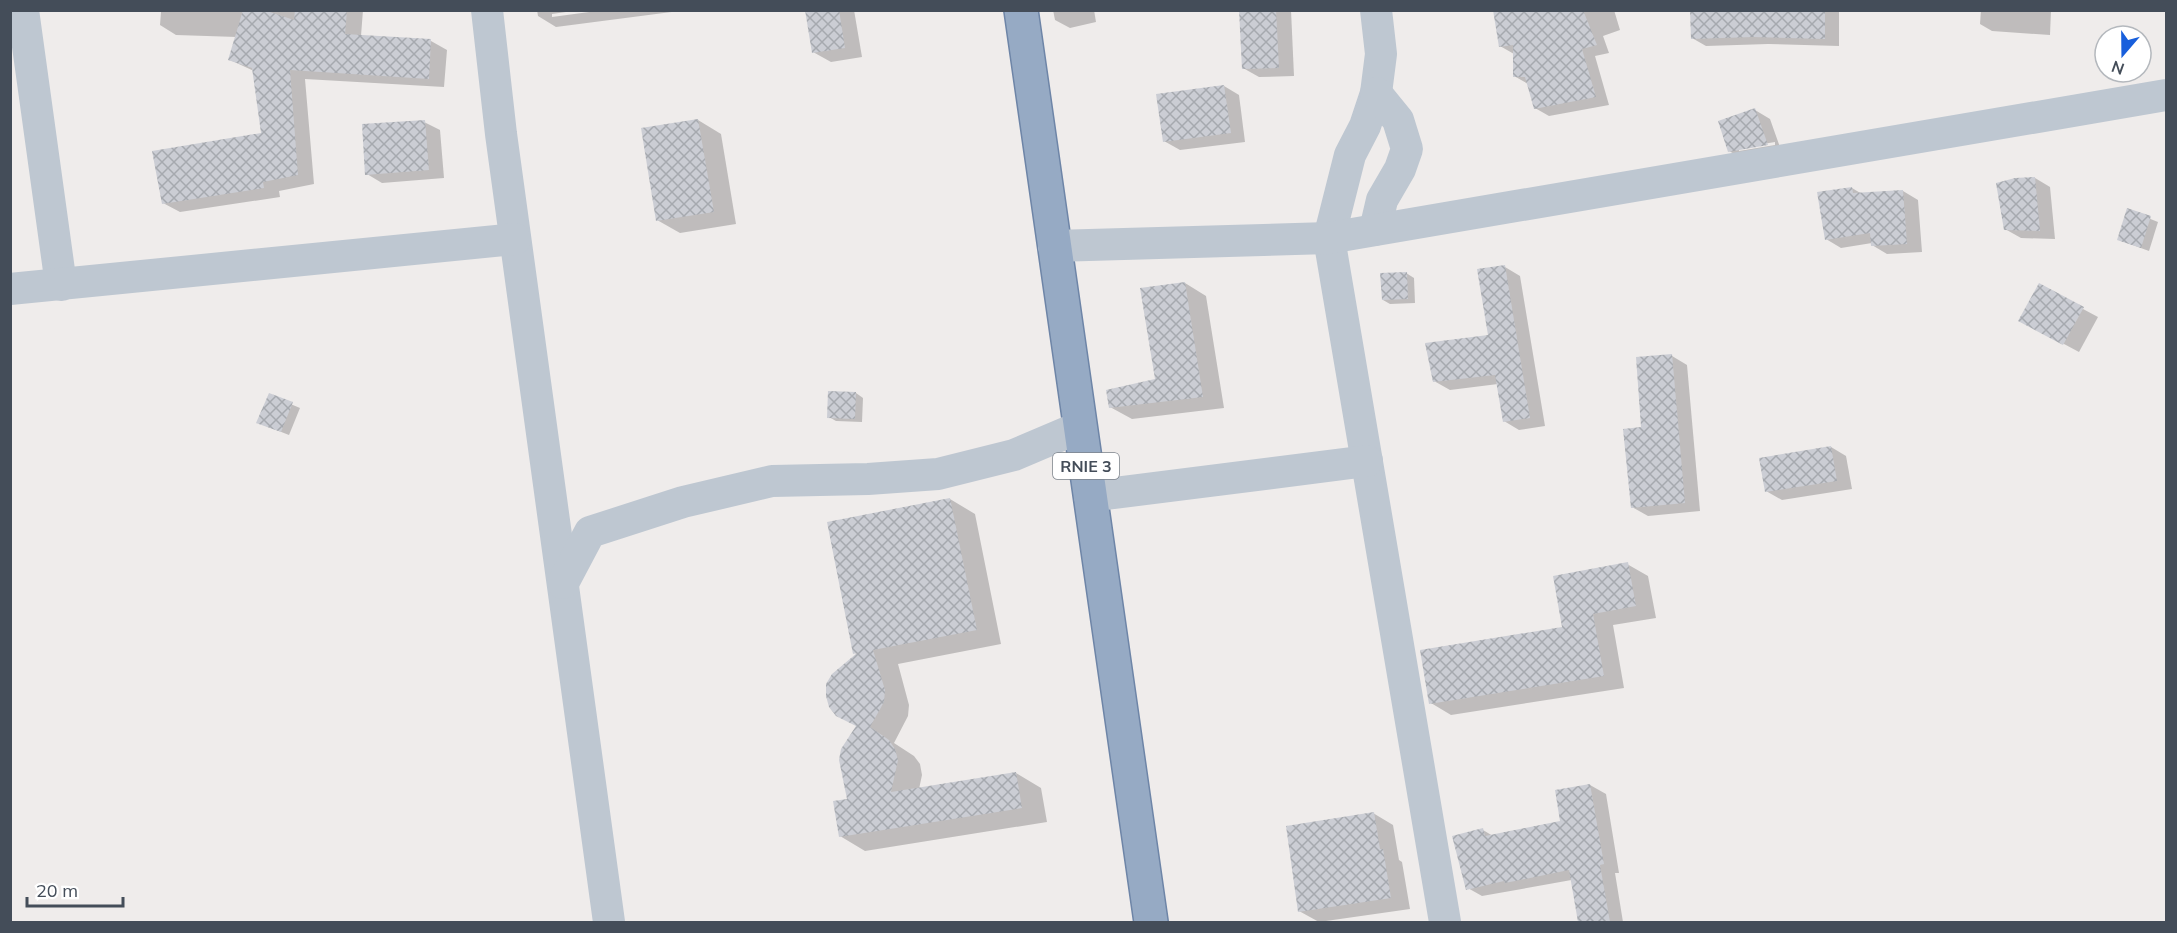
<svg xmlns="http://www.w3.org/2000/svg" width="2177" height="933" font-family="Mulish,sans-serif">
  <defs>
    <pattern id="building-cross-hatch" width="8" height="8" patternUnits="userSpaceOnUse" patternTransform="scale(1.5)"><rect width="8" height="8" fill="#cbcdd4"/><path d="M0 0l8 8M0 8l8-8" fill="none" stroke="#a6a9af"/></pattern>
  </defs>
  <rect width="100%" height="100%" fill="#efeceb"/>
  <g fill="#0003" fill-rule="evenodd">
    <polygon points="116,10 363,10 361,36 431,41 447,50 444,87 305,79 314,184 279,191 280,197 180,212 163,203 263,134 254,71 230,60 237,37 176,35 160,25 161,12"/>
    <polygon points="537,10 580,10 552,14 552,17 604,10 687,10 556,27 538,16"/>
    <polygon points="807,10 854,10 862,57 831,62 813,52"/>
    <polygon points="1053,10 1094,10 1096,22 1070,28 1055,20"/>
    <polygon points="1241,10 1291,10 1294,76 1259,77 1243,68"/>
    <polygon points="1495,10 1614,10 1620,30 1603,36 1609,53 1595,56 1609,105 1549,116 1535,108 1528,84 1514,76 1514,54 1500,46"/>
    <polygon points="1692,10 1839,10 1839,46 1768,44 1706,46 1692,38"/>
    <polygon points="1981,10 2051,10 2050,35 1992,31 1980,24"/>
    <polygon points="1224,86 1239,95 1245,142 1180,150 1164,141"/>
    <path d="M1755,110L1770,119L1782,153L1745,160L1729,151ZM1775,142V145L1739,151V148Z"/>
    <polygon points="698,120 721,134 736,224 680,233 657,220"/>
    <polygon points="424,122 440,130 444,178 382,183 367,174"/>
    <polygon points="2035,178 2050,187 2055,239 2021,238 2005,229"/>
    <polygon points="1852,188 1862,194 1903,191 1918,200 1922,252 1887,254 1872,245 1872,243 1841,248 1826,239"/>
    <polygon points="2128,210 2158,222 2149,251 2119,240"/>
    <polygon points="1505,267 1520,276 1545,426 1519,430 1504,421 1498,384 1450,390 1434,381 1490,336"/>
    <polygon points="1406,273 1414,278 1415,303 1390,304 1383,300"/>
    <polygon points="1185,283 1206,296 1224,408 1132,419 1110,407 1156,380"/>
    <polygon points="2083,309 2098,317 2079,352 2036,329"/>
    <polygon points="1672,356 1687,365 1700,511 1648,516 1632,507 1643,428"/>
    <polygon points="856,393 863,398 862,422 836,421 829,417"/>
    <polygon points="269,395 300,408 289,435 266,426"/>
    <polygon points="1831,447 1846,456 1852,489 1782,500 1766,491"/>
    <polygon points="950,499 975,514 1001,644 898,664 909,705 908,716 894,743 914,756 920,764 922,775 919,789 1016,773 1041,788 1047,822 865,851 840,836 848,800 858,726 858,655 855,653"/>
    <polygon points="1627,564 1648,576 1656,618 1613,625 1624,688 1451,715 1431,703 1564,628"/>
    <polygon points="1590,785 1606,794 1619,873 1615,873 1623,922 1579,922 1577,879 1482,896 1466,887 1483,830 1493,836 1562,822"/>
    <polygon points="1373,813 1393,825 1399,860 1402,862 1410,909 1319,922 1299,911"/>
  </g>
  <g fill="url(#building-cross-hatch)">
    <polygon points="243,10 264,10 294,20 295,10 347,10 345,34 431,39 429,79 290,70 298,175 263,182 264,188 162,204 152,151 261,133 252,68 228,60"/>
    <polygon points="805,10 839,10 845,48 812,53"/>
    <polygon points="1239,10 1276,10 1279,68 1242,69"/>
    <polygon points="1493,10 1583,10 1597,45 1582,49 1596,97 1534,109 1525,77 1513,77 1513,45 1499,47"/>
    <polygon points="1690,10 1825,10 1825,39 1753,37 1691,39"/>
    <polygon points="1224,85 1231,133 1163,142 1156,94"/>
    <polygon points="1755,108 1768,145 1728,152 1718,121"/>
    <polygon points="698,119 714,212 656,221 641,128"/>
    <polygon points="425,120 429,170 365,175 362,124"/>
    <polygon points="2035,177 2040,231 2004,230 1996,183 2015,178"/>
    <polygon points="1852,187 1853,193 1903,190 1907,244 1871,246 1870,233 1825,240 1817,192"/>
    <polygon points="2127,208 2151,216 2141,248 2117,240"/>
    <polygon points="1505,265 1530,418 1503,422 1495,375 1433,382 1425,343 1488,335 1477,269"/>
    <polygon points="1407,272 1408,299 1382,300 1380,273"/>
    <polygon points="1185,282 1203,397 1109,408 1106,390 1155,379 1140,288"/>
    <polygon points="2039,283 2084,307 2063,345 2018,321"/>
    <polygon points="1672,354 1685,503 1631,508 1623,429 1641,427 1636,357"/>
    <polygon points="828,391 856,392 855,419 827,418"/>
    <polygon points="269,393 293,402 281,432 256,423"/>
    <polygon points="1831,446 1837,481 1765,492 1759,458"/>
    <polygon points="950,498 977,630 873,650 885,690 884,702 870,727 889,740 895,749 898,760 891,792 1016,772 1022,808 839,837 833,801 847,799 839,760 841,749 856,726 836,716 829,707 826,696 826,684 832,674 857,653 853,654 827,522"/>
    <polygon points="1628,562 1636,606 1593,614 1604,676 1429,704 1420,650 1562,627 1553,576"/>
    <polygon points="1590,784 1604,864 1600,865 1610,922 1578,922 1569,870 1505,883 1504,881 1466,890 1452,836 1483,828 1485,836 1560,821 1555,790"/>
    <polygon points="1374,812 1380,849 1383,849 1391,898 1298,912 1286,826"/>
  </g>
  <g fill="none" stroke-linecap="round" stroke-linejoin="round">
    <g stroke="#6e85a7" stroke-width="36">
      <polyline id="trunk" points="1021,10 1151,922"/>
    </g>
    <g stroke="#bec7d1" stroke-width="32">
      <polyline points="23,10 61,285"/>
      <polyline points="487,10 501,134 609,922"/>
      <polyline points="1376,10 1381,54 1376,93 1365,126 1350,155 1329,238 1445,922"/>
      <polyline points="1375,230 1382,200 1400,169 1407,149 1398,120 1376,93"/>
      <polyline points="1054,246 1329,238 2166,95"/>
      <polyline points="10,289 515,239"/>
      <polyline points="1090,496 1367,461"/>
      <polyline points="563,583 590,532 683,502 772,481 868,479 938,474 1014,455 1080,427"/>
    </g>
    <use href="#trunk" stroke="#96aac4" stroke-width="33"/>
  </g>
  <g text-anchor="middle" stroke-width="4.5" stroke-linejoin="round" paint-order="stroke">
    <rect fill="#fff" stroke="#7c828b" stroke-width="1.5" x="1053" y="453" width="66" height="26" rx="4.5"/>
    <g font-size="16" font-weight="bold" fill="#444d59">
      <text x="1086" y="472">RNIE 3</text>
    </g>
  </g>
  <rect width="2177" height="933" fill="none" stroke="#444d59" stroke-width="24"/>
  <g transform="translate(2123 54) rotate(200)"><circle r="28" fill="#ffffff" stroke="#b4b8bd" stroke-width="1.5"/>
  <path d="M0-4.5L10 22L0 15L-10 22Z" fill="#185fdc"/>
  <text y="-9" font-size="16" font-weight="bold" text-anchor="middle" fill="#444d59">N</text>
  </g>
  <path d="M27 897v9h96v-9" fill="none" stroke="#444d59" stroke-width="3"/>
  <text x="36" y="897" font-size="18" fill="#444d59" stroke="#ffffff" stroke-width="4.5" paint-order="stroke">20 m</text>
</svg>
